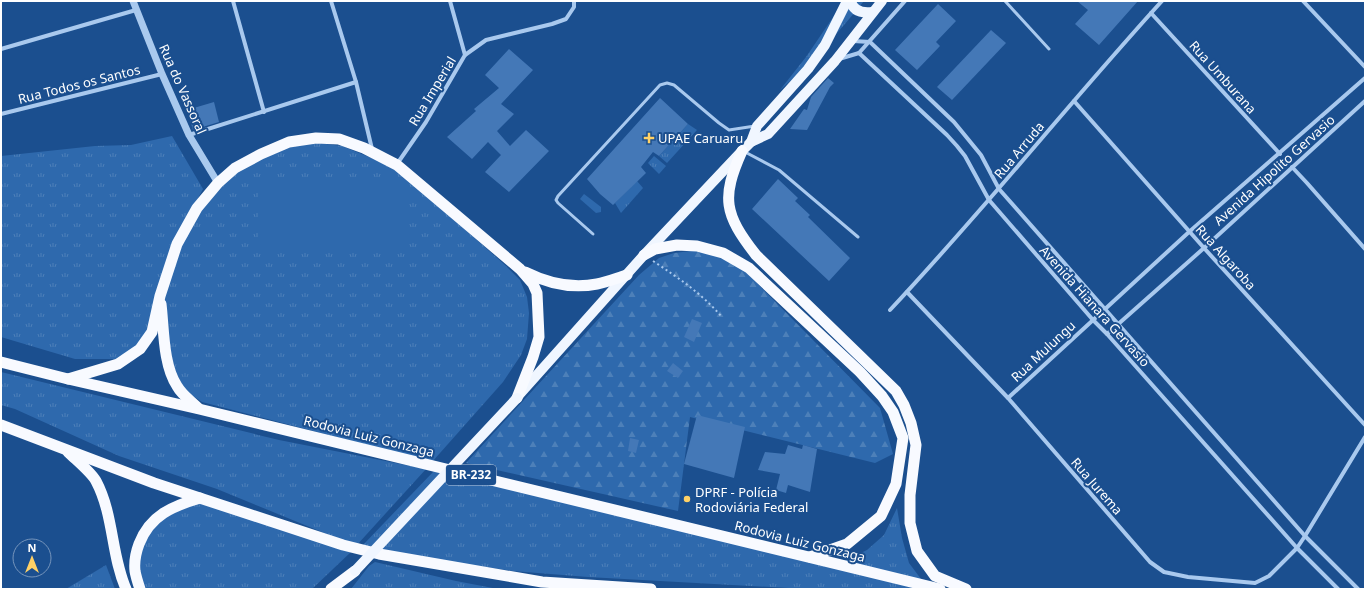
<svg xmlns="http://www.w3.org/2000/svg" width="1366" height="590" font-family="'Noto Sans',sans-serif">
  <defs>
    <pattern id="grass-tufts" width="24" height="20" patternUnits="userSpaceOnUse"><rect width="24" height="20" fill="#2e69ad"/><path d="M3 7l-1-3M5 7V3M7 7l1-3M15 17l-1-3M17 17v-4M19 17l1-3" fill="none" stroke="#4d80b9"/></pattern>
    <pattern id="forest-firs" width="22" height="20" patternUnits="userSpaceOnUse"><rect width="22" height="20" fill="#2e69ad"/><path d="M5 1l3.5 6h-7zM16 11l3.5 6h-7z" fill="#4d80b9"/></pattern>
  </defs>
  <rect width="100%" height="100%" fill="#1b4f8f"/>
  <g fill="url(#grass-tufts)">
    <path d="M844,1H864C838,33 811,64 780,90L806,57Z"/>
    <polygon points="688,124 697,130 667,163 659,156"/>
    <polygon points="172,136 203,189 175,241 149,328 136,346 117,359 75,359 1,337 1,156 95,146 131,145"/>
    <polygon points="318,143 342,146 396,168 505,265 520,280 527,297 529,313 527,339 521,355 503,382 432,462 202,402 190,394 181,383 174,367 168,339 164,296 180,247 200,210 222,184 241,169 261,158 289,147"/>
    <polygon points="654,156 666,166 659,174 648,163"/>
    <polygon points="637,181 643,188 621,213 615,203"/>
    <polygon points="584,194 601,207 601,212 596,213 580,199"/>
    <polygon points="1,372 279,440 426,469 356,546 217,489 119,456 15,409 1,405"/>
    <polygon points="434,471 922,589 807,589 588,577 513,571 413,557 362,546"/>
    <polygon points="199,502 353,550 312,589 140,589 137,569 143,539 160,518"/>
    <polygon points="897,508 902,538 909,563 924,583 844,561 867,550 884,535"/>
    <polygon points="375,562 456,581 498,589 351,589 369,566"/>
    <polygon points="106,565 115,589 66,589"/>
  </g>
  <polygon fill="url(#forest-firs)" points="700,250 726,257 748,274 880,408 893,454 875,463 690,417 678,511 466,463 639,275 659,258 674,253"/>
  <rect fill="#2e69ad" x="258" y="179" width="151" height="68"/>
  <g fill="#4478b7">
    <polygon points="1077,1 1138,1 1099,45 1075,24 1088,10"/>
    <polygon points="938,4 956,21 936,42 940,46 917,70 895,50"/>
    <polygon points="991,30 1006,43 952,100 937,87"/>
    <polygon points="509,49 533,70 501,104 514,114 497,131 510,146 526,130 549,151 509,192 485,172 501,155 488,142 472,159 447,137 476,111 474,109 499,88 485,75"/>
    <polygon points="828,78 834,83 830,87 807,130 790,129 804,109 807,110 811,97"/>
    <polygon points="660,98 688,124 659,156 653,152 641,167 646,173 613,205 600,194 587,179"/>
    <polygon points="214,102 219,122 193,130 187,110"/>
    <polygon points="778,179 798,198 795,201 810,215 808,217 850,258 829,281 752,209"/>
    <polygon points="692,319 702,323 694,342 684,337"/>
    <polygon points="673,363 683,371 678,378 667,371"/>
    <polygon points="697,415 745,427 734,478 684,464"/>
    <polygon points="630,438 639,440 636,453 628,451"/>
    <polygon points="788,445 802,449 803,445 817,449 810,492 788,485 786,493 776,490 780,474 758,470 765,452 785,454"/>
  </g>
  <g fill="none" stroke-linecap="round" stroke-linejoin="round">
    <path stroke="#a9c9ee" stroke-width="2" stroke-dasharray="2 3" stroke-linecap="butt" d="M653,261C680,279 701,293 722,317"/>
    <g stroke="#a9c9ee" stroke-width="3">
      <polyline points="1005,1 1049,49"/>
      <polyline points="745,152 779,170 858,237"/>
      <polyline points="593,234 558,203 556,200 558,196 660,85 667,83 674,85 719,123 729,130 755,126"/>
    </g>
    <g stroke="#a9c9ee" stroke-width="4">
      <polyline points="233,1 264,112"/>
      <polyline points="331,1 356,82"/>
      <polyline points="450,1 465,55"/>
      <polyline points="1303,1 1365,67"/>
      <polyline points="1151,13 1280,154"/>
      <polyline points="853,41 870,42 954,122 981,155 999,189 1305,536 1358,589"/>
      <polyline points="1,49 136,10"/>
      <polyline points="859,53 905,1"/>
      <polyline points="839,59 859,53 947,135 957,146 965,156 989,200 1093,320 1107,334 1297,548 1338,589"/>
      <polyline points="1074,101 1204,248 1365,425"/>
      <polyline points="1,114 162,74"/>
      <polyline points="189,135 356,82 372,149"/>
      <polyline points="397,164 426,122 465,55 486,40 552,24 566,19 574,7 574,1"/>
      <polyline points="1292,167 1307,183 1365,249"/>
      <polyline points="907,292 1008,398 1150,562 1164,572 1188,577 1255,583 1269,576 1297,548 1305,536 1365,437"/>
      <path d="M890,310C984,210 1070,102 1162,1"/>
      <polyline points="1107,334 1204,248 1365,101"/>
      <polyline points="1008,398 1189,232 1365,78"/>
    </g>
    <polyline stroke="#a9c9ee" stroke-width="7" points="133,1 162,74 189,135 218,183"/>
    <g stroke="#f0f6ff" stroke-width="10">
      <path d="M851,1C853,12 863,13 872,12"/>
      <polyline points="751,142 757,126 808,69 825,45 847,1"/>
      <polyline points="519,395 644,255 742,151 751,142 768,134 835,61 882,1"/>
    </g>
    <g stroke="#f8faff" stroke-width="11">
      <path d="M742,151C721,198 724,214 756,255L896,391L904,405L911,423L916,445L910,495V523L917,551L935,576L966,589"/>
      <polyline points="644,255 655,249 677,245 697,246 723,253 749,268 860,372 882,396 893,412 903,438 896,484 881,516 847,544 810,557"/>
      <path d="M525,272C547,283 572,289 597,284C607,282 617,278 627,275"/>
      <path d="M161,304C164,329 163,365 177,386C182,395 191,401 198,408"/>
      <polyline points="1,362 68,379 199,409 940,589"/>
      <polyline points="68,379 118,364 140,349 152,332 160,296 177,244 197,208 218,183 235,168 261,154 289,142 316,138 339,139 364,148 397,165 520,269 533,284 537,293 539,337 533,357 517,398"/>
      <polyline points="1,425 154,483 343,545 379,554 542,582 651,589"/>
      <path d="M68,452C76,460 91,472 96,481C114,515 111,555 126,589"/>
      <path d="M140,589C138,583 136,577 135,571C134,562 136,552 139,544C150,515 173,506 200,498"/>
      <polyline points="331,589 355,571"/>
    </g>
    <polyline stroke="#f0f6ff" stroke-width="10" points="355,571 517,398"/>
  </g>
  <g fill="#ffd166" stroke="#1b4f8f" stroke-width="1.5">
    <path d="M647 132h4v4h4v4h-4v4h-4v-4h-4v-4h4z"/>
    <circle cx="687" cy="499" r="4"/>
  </g>
  <g text-anchor="middle" stroke-width="4" stroke-linejoin="round" paint-order="stroke">
    <rect fill="#1b4f8f" stroke="#bbcadd" stroke-width="1" x="446" y="465" width="50" height="20" rx="3"/>
    <g font-size="12" font-weight="bold" fill="#fff">
      <text x="471" y="479">BR-232</text>
    </g>
    <g font-size="13" fill="#fff" stroke="#1b4f8f">
      <text transform="translate(1223 77) rotate(48)" y="5">Rua Umburana</text>
      <text transform="translate(79 84) rotate(-14)" y="5">Rua Todos os Santos</text>
      <text transform="translate(183 89) rotate(66)" y="5">Rua do Vassoral</text>
      <text transform="translate(432 91) rotate(-59)" y="5">Rua Imperial</text>
      <text transform="translate(1019 150) rotate(-50)" y="5">Rua Arruda</text>
      <text transform="translate(1274 170) rotate(-42)" y="5">Avenida Hipolito Gervasio</text>
      <text transform="translate(1226 257) rotate(48)" y="5">Rua Algaroba</text>
      <text transform="translate(1095 306) rotate(48)" y="5">Avenida Hianara Gervasio</text>
      <text transform="translate(1043 351) rotate(-43)" y="5">Rua Mulungu</text>
      <text transform="translate(369 436) rotate(14)" y="5">Rodovia Luiz Gonzaga</text>
      <text transform="translate(1097 486) rotate(49)" y="5">Rua Jurema</text>
      <text transform="translate(800 541) rotate(14)" y="5">Rodovia Luiz Gonzaga</text>
    </g>
    <g font-size="13" fill="#fff" stroke="#1b4f8f" text-anchor="start">
      <text x="658" y="143">UPAE Caruaru</text>
      <text x="695" y="497">DPRF - Polícia<tspan x="695" dy="15">Rodoviária Federal</tspan></text>
    </g>
  </g>
  <rect width="1366" height="590" fill="none" stroke="#ffffff" stroke-width="4"/>
  <g transform="translate(32 558)"><circle r="19" fill="#1b4f8f" stroke="#7695bc"/>
  <path d="M0-3L7 15L0 10L-7 15Z" fill="#ffd166"/>
  <text y="-6" font-size="11" font-weight="bold" text-anchor="middle" fill="#ffffff">N</text>
  </g>
</svg>
